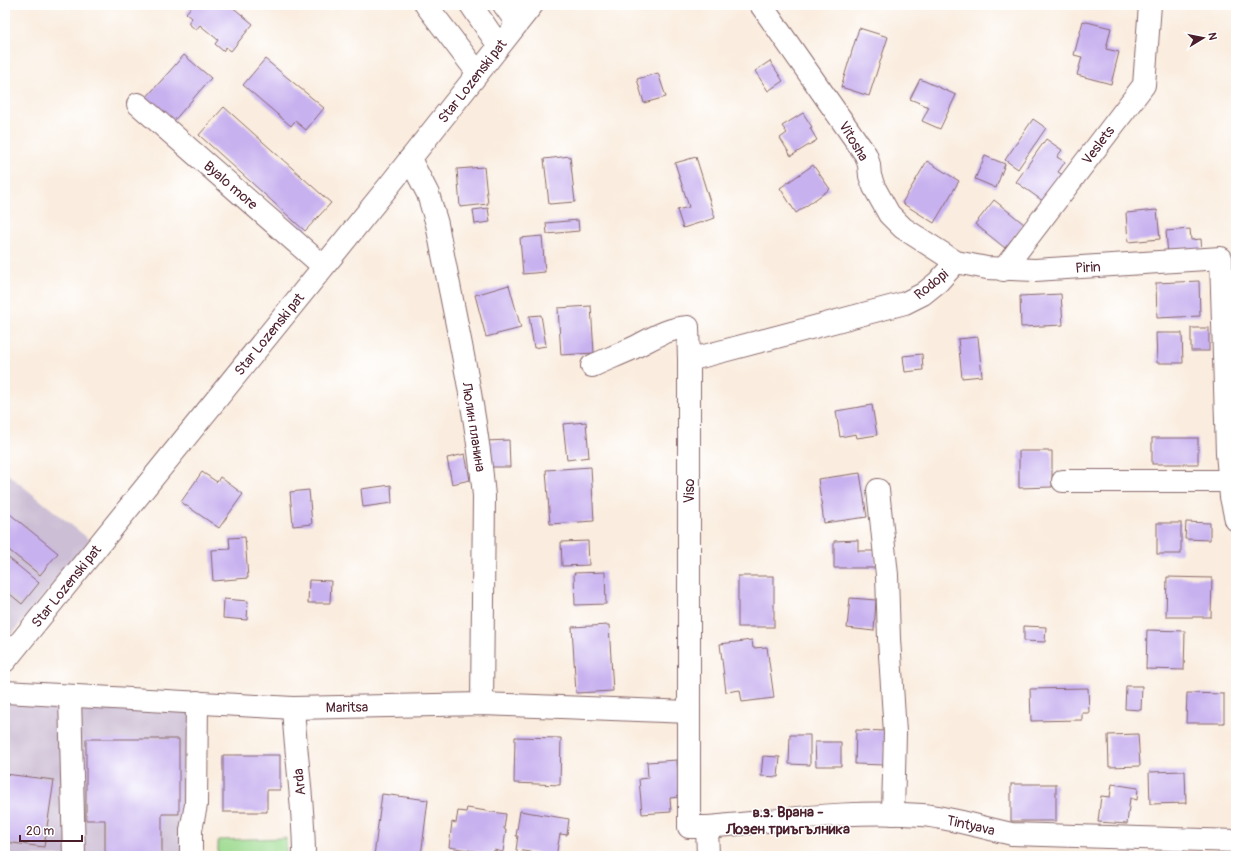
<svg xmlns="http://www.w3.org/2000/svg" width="1241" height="861" font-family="Pangolin,sans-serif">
  <rect width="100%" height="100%" fill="#fff"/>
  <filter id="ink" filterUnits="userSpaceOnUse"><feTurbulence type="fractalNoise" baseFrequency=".025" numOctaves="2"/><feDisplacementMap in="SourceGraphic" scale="8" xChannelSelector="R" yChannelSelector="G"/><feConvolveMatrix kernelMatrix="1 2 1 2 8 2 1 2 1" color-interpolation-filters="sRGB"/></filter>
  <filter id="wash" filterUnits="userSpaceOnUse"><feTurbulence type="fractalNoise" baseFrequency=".012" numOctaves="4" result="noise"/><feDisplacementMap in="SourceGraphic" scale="16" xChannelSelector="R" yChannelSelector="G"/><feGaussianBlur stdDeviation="0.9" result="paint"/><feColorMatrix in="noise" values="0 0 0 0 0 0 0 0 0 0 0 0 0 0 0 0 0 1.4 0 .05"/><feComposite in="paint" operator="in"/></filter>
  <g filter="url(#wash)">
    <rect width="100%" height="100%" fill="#faeddf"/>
    <g fill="#ccbed4">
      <polygon points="5,472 90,540 5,642"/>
      <polygon points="5,693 199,702 198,856 5,856"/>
    </g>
    <polygon fill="#9cda8f" stroke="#737c5d" points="286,838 286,856 218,856 218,840"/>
    <g id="blocks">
      <g fill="#c8b1ef">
        <polygon points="193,5 230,5 253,24 231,51 226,47 223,51 215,44 218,40 200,25 196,30 188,23 192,18 186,13"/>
        <polygon points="1083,21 1111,28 1106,49 1119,52 1111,84 1077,75 1082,57 1074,55"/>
        <polygon points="859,28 888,37 869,96 841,87"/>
        <polygon points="184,55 211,78 172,123 145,99"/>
        <polygon points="265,59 324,108 306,130 295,121 291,126 243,85"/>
        <polygon points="770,61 783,81 768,91 755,71"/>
        <polygon points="658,73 666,97 644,103 637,79"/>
        <polygon points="920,79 956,95 940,129 922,121 929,107 910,99"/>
        <polygon points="224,107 331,203 305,231 199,135"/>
        <polygon points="803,113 812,127 810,128 817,140 791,156 780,138 787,133 782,126"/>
        <polygon points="1033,119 1046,128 1018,169 1005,160"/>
        <polygon points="1046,139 1062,150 1057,157 1065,162 1058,172 1066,177 1047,204 1016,182"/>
        <polygon points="570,156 575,202 549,204 544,159"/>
        <polygon points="985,156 1005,164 996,188 975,179"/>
        <polygon points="696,157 715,218 683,228 677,210 689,207 675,163"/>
        <polygon points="927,161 959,181 934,223 902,203"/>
        <polygon points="813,165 830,189 796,213 780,188"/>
        <polygon points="484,167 488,204 460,207 457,169"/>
        <polygon points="994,200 1024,224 1005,248 975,224"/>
        <polygon points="488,208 490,222 475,224 473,210"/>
        <polygon points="1157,210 1160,239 1128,242 1126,213"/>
        <polygon points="578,220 579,231 547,234 546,223"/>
        <polygon points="1190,229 1191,240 1201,239 1202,253 1168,256 1166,231"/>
        <polygon points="542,236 545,272 523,274 520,238"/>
        <polygon points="1199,281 1200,316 1157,318 1156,283"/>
        <polygon points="509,285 521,328 486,337 475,295"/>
        <polygon points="1061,294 1063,325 1021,327 1020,296"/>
        <polygon points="591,306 594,353 561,355 558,308"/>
        <polygon points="541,315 546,346 534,348 529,316"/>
        <rect x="1191" y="328" width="18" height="23"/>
        <polygon points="1156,333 1182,333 1183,363 1157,363"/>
        <polygon points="978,337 982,376 962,378 958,339"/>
        <polygon points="922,354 923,370 905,372 903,356"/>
        <polygon points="872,405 877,435 857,438 856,434 840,437 836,411"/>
        <polygon points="586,422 589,457 567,460 563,424"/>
        <rect x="1152" y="438" width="46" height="26"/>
        <polygon points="509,440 510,467 487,467 486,441"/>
        <polygon points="1019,451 1052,451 1052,487 1019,488"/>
        <polygon points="465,454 470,480 452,484 447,458"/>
        <polygon points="591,467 594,521 550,524 546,470"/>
        <polygon points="202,472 217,482 220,477 243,494 219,528 181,502"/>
        <polygon points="860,473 867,517 824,523 818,479"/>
        <polygon points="391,485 392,503 363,507 361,489"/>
        <polygon points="309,490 312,524 293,526 290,492"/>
        <polygon points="5,510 58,553 40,575 5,547"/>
        <polygon points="1186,522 1210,523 1210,540 1185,539"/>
        <rect x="1157" y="523" width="24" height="31"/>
        <polygon points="245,537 248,578 213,581 211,550 230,549 229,538"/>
        <polygon points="858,540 858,551 875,551 876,568 834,568 834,541"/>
        <polygon points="588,541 589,565 562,566 561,542"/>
        <polygon points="5,555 39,583 22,604 5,590"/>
        <polygon points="605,572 606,604 575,605 574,573"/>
        <rect x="738" y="576" width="36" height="51"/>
        <polygon points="1167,577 1212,578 1211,617 1166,617"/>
        <polygon points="309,580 331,581 330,603 308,603"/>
        <polygon points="850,598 876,600 874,631 847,628"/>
        <polygon points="224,599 248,601 247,620 223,618"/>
        <polygon points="609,625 613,691 576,693 572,627"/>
        <polygon points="1024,626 1046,627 1045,642 1024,641"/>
        <polygon points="1147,630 1185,631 1184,670 1146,669"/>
        <polygon points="752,640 753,648 767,647 774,698 742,702 740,690 726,692 720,644"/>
        <polygon points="1126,686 1142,686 1141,710 1125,709"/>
        <polygon points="1088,688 1089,713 1082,713 1082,720 1031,721 1030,689"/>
        <polygon points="1187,693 1224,694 1224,723 1186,723"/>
        <polygon points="856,730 886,731 885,765 855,764"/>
        <polygon points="1138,734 1140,766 1109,767 1108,735"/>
        <polygon points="790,735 810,735 810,765 789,764"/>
        <polygon points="515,737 561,738 560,785 514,783"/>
        <polygon points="86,739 179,739 179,814 162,814 162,856 105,856 105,820 86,820"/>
        <polygon points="815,742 841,742 841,766 816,766"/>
        <polygon points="223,755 280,755 280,790 267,790 267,812 223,812"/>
        <polygon points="763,756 780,757 778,777 761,776"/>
        <polygon points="677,760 679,797 670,798 671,812 642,814 639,779 648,778 647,762"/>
        <polygon points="1185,771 1186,803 1150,804 1149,772"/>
        <polygon points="5,774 54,780 44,847 5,842"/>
        <rect x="1011" y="784" width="45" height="37"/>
        <polygon points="1112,784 1138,788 1137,800 1130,798 1127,824 1098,822 1101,796 1110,797"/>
        <polygon points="382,794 428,800 421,856 374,856"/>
        <polygon points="467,808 506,814 504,829 506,830 503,852 494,850 493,854 449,847 452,822 456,823 458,811 466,812"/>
        <polygon points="520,811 569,819 567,835 560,834 556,856 516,850 518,836 516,836"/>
      </g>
    </g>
  </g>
  <g filter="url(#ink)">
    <use href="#blocks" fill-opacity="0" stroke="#88676a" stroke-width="1"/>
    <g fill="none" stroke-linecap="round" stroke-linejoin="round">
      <g stroke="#88676a" stroke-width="24">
        <g id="minor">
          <polyline points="426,5 478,73"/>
          <polyline points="471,5 499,46"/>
          <polyline points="504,5 517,23"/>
          <polyline points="761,5 866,155 869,165 870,176 874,187 889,214 903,228 956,262 987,268 1035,270 1221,258 1227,453 1231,497 1236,520"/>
          <polyline points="138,104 323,266"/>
          <path d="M410,159L428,194L437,224C454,314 476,405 484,496L482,704"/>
          <polyline points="1003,270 1144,85 1150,5"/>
          <polyline points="689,360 905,303 923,294 938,282 956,262"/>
          <path d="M592,366C605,360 618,355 631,349C652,339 664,329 688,327L689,360V827H707C778,821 851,809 922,815C953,818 982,828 1012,834L1236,841"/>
          <polyline points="1063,481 1229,481"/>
          <polyline points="878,490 887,575 889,639 895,733 893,814"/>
          <polyline points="5,661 388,187 532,5"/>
          <polyline points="5,692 293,708 482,704 689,712"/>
          <polyline points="70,696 74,856"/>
          <path d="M293,708C296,757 304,806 304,856"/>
          <polyline points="707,827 708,856"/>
          <polyline points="191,856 191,830 196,805 197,702"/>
        </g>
      </g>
      <use href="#minor" stroke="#fff" stroke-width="22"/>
    </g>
  </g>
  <g text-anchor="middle" stroke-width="3" stroke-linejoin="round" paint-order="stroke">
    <g font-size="14" fill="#4a1f2b" stroke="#fff">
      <text transform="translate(472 81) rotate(-52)" y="5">Star Lozenski pat</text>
      <text transform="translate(854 141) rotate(59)" y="5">Vitosha</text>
      <text transform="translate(1098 145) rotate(-53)" y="5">Veslets</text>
      <text transform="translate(231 185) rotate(41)" y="5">Byalo more</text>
      <text transform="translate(1088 267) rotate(-3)" y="5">Pirin</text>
      <text transform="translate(931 284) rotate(-39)" y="5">Rodopi</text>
      <text transform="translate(269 334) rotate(-51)" y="5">Star Lozenski pat</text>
      <text transform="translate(474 427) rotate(81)" y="5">Люлин планина</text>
      <text transform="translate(689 491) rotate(-90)" y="5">Viso</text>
      <text transform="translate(66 586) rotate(-51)" y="5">Star Lozenski pat</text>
      <text transform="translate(347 707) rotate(-1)" y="5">Maritsa</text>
      <text transform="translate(299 782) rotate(-96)" y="5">Arda</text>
      <text transform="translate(971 825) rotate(13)" y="5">Tintyava</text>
    </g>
    <g font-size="15" font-weight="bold" fill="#4a1f2b" stroke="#fff">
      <text x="788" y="817">в.з. Врана -<tspan x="788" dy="17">Лозен триъгълника</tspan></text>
    </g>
  </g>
  <rect width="1241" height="861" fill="none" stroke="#fff" stroke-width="20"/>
  <g transform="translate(1203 38) rotate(80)" stroke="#ffffff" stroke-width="3" paint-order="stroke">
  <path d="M0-3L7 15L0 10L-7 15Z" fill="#4a1f2b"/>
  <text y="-6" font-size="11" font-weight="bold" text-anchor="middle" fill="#4a1f2b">N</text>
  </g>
  <path d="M20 835v6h62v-6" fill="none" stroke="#4a1f2b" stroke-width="2"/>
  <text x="26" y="835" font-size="12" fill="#4a1f2b" stroke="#ffffff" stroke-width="3" paint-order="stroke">20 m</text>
</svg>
